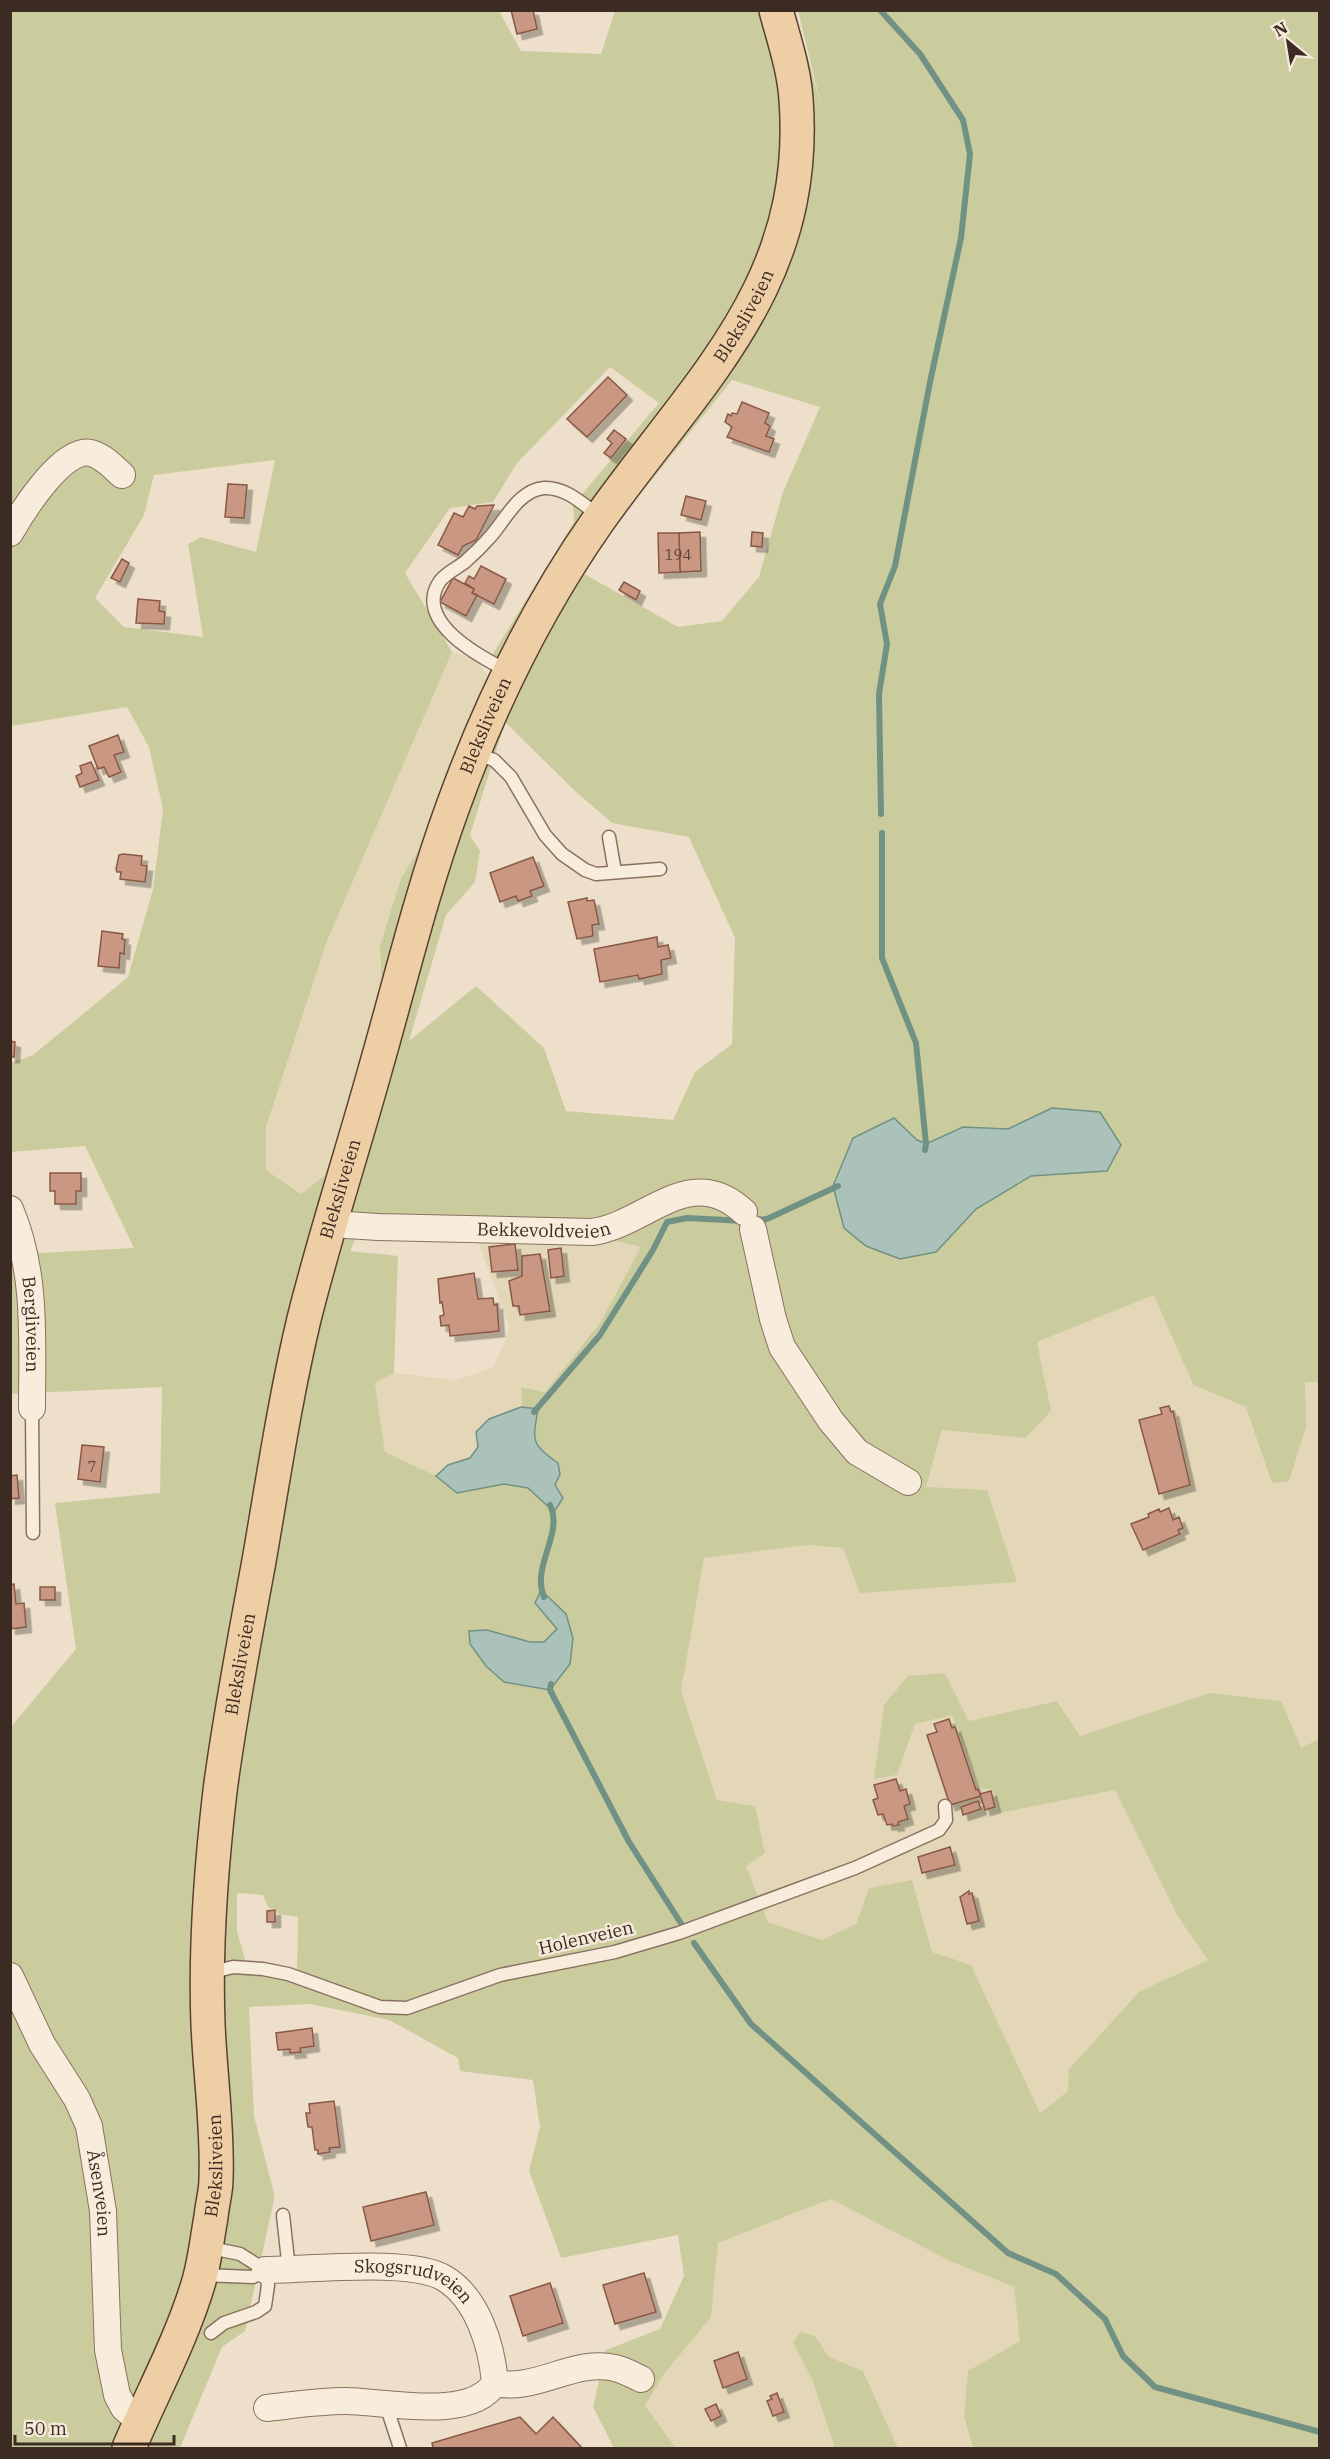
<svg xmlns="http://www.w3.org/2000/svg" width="1330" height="2459" font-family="'IBM Plex Serif',serif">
  <defs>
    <filter id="shadow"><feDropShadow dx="5.5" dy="5.5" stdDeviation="0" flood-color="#0004"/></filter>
  </defs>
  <rect width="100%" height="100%" fill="#eddfca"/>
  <g fill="#e3d7b8">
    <polygon points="452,652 475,659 489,678 427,837 401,878 380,946 382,993 329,1172 301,1194 266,1170 266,1127 327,941"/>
    <polygon points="471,1223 556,1226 642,1247 600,1323 545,1392 522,1387 521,1407 489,1419 478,1447 470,1458 448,1465 436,1476 385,1452 375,1383 394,1373 457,1380 494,1367 510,1328"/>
    <polygon points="1155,1294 1192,1385 1246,1407 1306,1427 1304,1382 1319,1382 1319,1739 1301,1749 1210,1693 1080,1736 1057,1701 969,1721 945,1673 884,1705 875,1779 897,1775 915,1724 952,1714 981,1789 992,1788 1000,1813 1115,1790 1178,1917 1208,1960 1140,1991 1068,2091 1040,2114 971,1965 932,1953 912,1880 869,1888 856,1924 822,1940 768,1922 717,1800 681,1691 703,1558 808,1545 843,1548 926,1487 942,1430 1025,1438 1037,1342"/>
    <polygon points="831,2199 950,2261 1014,2287 1020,2341 964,2417 973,2448 898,2448 863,2371 829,2357 815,2336 793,2342 812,2379 835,2448 676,2448 645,2407 664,2374 711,2317 718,2243"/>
  </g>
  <g fill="#cbcc9e" fill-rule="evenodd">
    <path d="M11,11H499L521,51L601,54L615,11H795L823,113L798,11H1319L1320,1382H1305L1306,1427L1289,1481L1272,1483L1246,1407L1193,1385L1154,1295L1037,1342L1051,1411L1025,1438L942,1430L926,1487L987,1490L1017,1582L860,1593L843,1548L808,1545L704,1558L681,1691L717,1800L755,1806L765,1853L746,1866L768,1922L822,1940L856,1924L869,1888L912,1880L932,1952L971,1965L1040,2113L1068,2091L1069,2069L1140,1991L1208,1960L1178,1917L1115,1790L1000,1813L992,1789H981L952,1715L915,1724L897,1775L874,1779L884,1705L908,1676L945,1673L969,1721L1057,1701L1080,1736L1210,1693L1281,1701L1301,1748L1319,1739V2448H973L964,2417L968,2371L1020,2341L1014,2287L950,2261L831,2199L718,2243L711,2317L664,2374L645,2406L676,2448H614L593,2407L606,2350L660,2329L684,2276L678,2235L561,2258L529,2171L540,2127L533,2080L460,2071L458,2058L389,2020L310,2004L249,2007L254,2116L274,2193V2200L245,2331L222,2347L180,2448H11V1727L76,1649L55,1503L160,1493L162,1387L11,1394L10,1243L39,1253L134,1248L85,1146L11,1152V1063L33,1055L128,977L153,889L163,809L149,747L127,707L11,726ZM610,367L659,403L573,505L574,522L494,652L489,678L427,837L401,878L380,946L382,993L329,1172L301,1194L266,1170V1127L327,941L452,652L405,573L450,508L493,502L517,463ZM732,380L820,407L783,492L759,577L722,621L678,627L579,571ZM275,460L256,552L201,537L188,544L203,637L124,627L95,598L144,515L154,475ZM505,722L574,790L612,823L689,837L735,938L732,1044L695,1072L673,1120L566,1111L544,1048L476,986L409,1041L446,915L475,882L480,851L470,835ZM1052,1108L1107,1170L1032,1176L976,1209L936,1252L833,1186L853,1138L894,1118L917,1140L926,1144L963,1128L1008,1129ZM365,1219L556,1226L641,1247L600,1323L545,1392L521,1387L522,1407L538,1410C533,1439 532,1445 558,1463L560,1474L555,1485L553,1512L528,1488L504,1484L457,1493L436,1476L385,1452L375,1383L394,1373L398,1256L350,1251ZM237,1893L263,1895L269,1908L275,1909L278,1914L298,1917L297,1977L247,1967L237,1931Z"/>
    <polygon points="801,2332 815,2336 829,2357 863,2371 898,2448 835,2448 812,2379 793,2342"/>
  </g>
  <g fill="#aac2b9" stroke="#719185" stroke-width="1.5">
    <polygon points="1052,1108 1100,1112 1121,1145 1107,1171 1031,1176 976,1209 936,1252 900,1259 866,1246 844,1228 833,1186 853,1138 894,1118 917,1140 926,1144 963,1127 1008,1129"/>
    <path d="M521,1407L538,1409C533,1440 530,1444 558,1463L560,1474L555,1485L563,1498L554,1512L528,1488L504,1484L457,1493L436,1476L448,1465L470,1458L478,1447L476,1432L489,1419Z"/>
    <polygon points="541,1590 566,1614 573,1638 570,1664 550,1690 504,1682 486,1666 470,1644 469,1631 487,1630 530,1642 544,1642 557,1629 535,1603"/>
  </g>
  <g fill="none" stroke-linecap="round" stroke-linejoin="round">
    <g stroke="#719185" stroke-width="6">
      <polyline points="880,10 920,54 963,120 970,154 961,238 930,382 895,566 880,604 887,644 879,694 881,814"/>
      <polyline points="882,833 882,958 916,1043 926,1144 925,1150"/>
      <polyline points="754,1220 767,1219 838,1186"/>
      <polyline points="534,1412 600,1335 653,1250 667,1222 687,1218 744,1221"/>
      <path d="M544,1597C531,1566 564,1534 550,1505"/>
      <polyline points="551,1684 550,1690 629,1842 682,1925"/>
      <polyline points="694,1943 751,2024 1008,2253 1056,2274 1105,2319 1123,2356 1155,2387 1320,2432"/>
    </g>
  </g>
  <g fill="#ca9882" stroke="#885945" stroke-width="1.5" filter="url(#shadow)">
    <polygon points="511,10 533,10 537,29 517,34"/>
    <polygon points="608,377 627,395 587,437 567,419"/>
    <polygon points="742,402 769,413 765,423 770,426 766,436 774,439 769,452 727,437 732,427 725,422 728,414 731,416 732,413 737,414"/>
    <polygon points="614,430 626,439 611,458 604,453 612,443 607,439"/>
    <polygon points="228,484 247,485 244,518 225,517"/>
    <polygon points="686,496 706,501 701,520 681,515"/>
    <polygon points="494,505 476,540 463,546 458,555 438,545 454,513 463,517 469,506 475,509 477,506"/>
    <polygon points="700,532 701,571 680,572 679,533"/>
    <polygon points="752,532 763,533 762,547 751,546"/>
    <polygon points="658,533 679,533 680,572 659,573"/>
    <polygon points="122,559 129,563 120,582 111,578"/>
    <polygon points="481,566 506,579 494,604 472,593 474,589 465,583 469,576 474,579"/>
    <polygon points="453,578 474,589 472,593 477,595 466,616 440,602"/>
    <polygon points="624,582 640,591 636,600 619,590"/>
    <polygon points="138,599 160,601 159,611 165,612 164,624 136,623"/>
    <polygon points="118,735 124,752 114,755 121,772 109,777 104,767 98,769 89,746"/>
    <polygon points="91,762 99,780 80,787 76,776 82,773 80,766"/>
    <polygon points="123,854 142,856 141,865 147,866 145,882 120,879 121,872 117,872 116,869 119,855"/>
    <polygon points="533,857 544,886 530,891 532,896 518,901 516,896 500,902 490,873"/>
    <polygon points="587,898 587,901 594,900 599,924 592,925 593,936 577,939 568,902"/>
    <polygon points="102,931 123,934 122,939 125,940 124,954 120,953 119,968 98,966"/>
    <polygon points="657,937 658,947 668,945 671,958 661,960 662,974 639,979 638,975 600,982 594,949"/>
    <polygon points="10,1041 15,1042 14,1057 10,1057"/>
    <polygon points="50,1173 81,1173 81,1191 76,1191 76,1204 55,1204 55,1191 50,1191"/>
    <polygon points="515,1244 518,1270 492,1272 489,1247"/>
    <polygon points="561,1248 564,1276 551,1278 548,1250"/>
    <polygon points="540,1254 550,1311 520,1315 519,1306 513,1306 509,1281 522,1276 522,1256"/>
    <polygon points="474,1273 478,1299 493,1298 494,1305 497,1304 499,1331 450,1336 449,1325 441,1326 440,1316 444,1315 442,1302 440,1303 438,1279"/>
    <polygon points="1169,1406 1171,1412 1173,1411 1190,1485 1159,1494 1139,1420 1162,1414 1160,1408"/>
    <polygon points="82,1445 104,1447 100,1482 78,1479"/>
    <polygon points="17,1475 19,1498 10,1499 10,1476"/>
    <polygon points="1169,1508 1173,1520 1179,1517 1183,1528 1178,1530 1180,1534 1143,1550 1131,1524 1149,1517 1148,1514 1159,1509 1160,1512"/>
    <polygon points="14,1584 16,1604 24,1603 26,1627 10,1629 10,1585"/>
    <rect x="40" y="1587" width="15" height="13"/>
    <polygon points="949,1719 952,1728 955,1727 976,1790 978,1789 981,1796 950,1805 927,1735 937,1732 934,1724"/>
    <polygon points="896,1779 900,1791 906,1789 910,1804 904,1806 908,1819 898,1822 899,1825 893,1826 892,1824 887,1825 883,1814 878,1815 873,1800 878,1798 874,1785"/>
    <polygon points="991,1791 995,1807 985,1810 980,1794"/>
    <polygon points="978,1801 981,1809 963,1815 961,1807"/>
    <polygon points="950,1847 955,1865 922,1873 918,1857"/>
    <polygon points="969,1891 969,1894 972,1893 979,1921 967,1924 960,1897"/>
    <polygon points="275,1910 275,1922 267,1922 267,1911"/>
    <polygon points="312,2028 314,2046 300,2048 301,2052 290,2053 290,2049 278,2050 276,2033"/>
    <polygon points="334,2101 340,2147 329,2148 330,2152 318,2154 318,2150 315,2150 312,2127 308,2127 306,2113 310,2113 309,2104"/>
    <polygon points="426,2192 434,2225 371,2241 363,2207"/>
    <polygon points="644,2273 656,2312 615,2324 603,2285"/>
    <polygon points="550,2283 563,2323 523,2336 510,2296"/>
    <polygon points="738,2352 747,2379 723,2388 714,2361"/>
    <polygon points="777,2393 784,2412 773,2416 767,2401 772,2399 770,2396"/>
    <polygon points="716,2404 721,2416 711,2421 705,2409"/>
    <polygon points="520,2417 536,2434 553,2417 582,2448 433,2448 432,2443"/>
  </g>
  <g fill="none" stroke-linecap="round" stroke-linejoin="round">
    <g stroke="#8a715f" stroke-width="15">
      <g id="service">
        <path d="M508,671C480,657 412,621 440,581C446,573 457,568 465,562C474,554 483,545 491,536C505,520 519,490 544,488C566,487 583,504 600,517"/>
        <polyline points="474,753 494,760 511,777 545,835 562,854 585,870 596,874 660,869"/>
        <polyline points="609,837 615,872"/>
        <polyline points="32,1408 33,1533"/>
        <polyline points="209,1973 233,1967 263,1969 288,1974 380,2007 407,2008 500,1975 615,1952 679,1933 855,1868 939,1830 946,1820 945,1806"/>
        <polyline points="283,2215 289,2270"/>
        <polyline points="206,2247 240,2254 265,2270"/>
        <polyline points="202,2275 253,2277 265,2270"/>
        <polyline points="211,2333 224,2323 256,2312 265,2306 268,2285 265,2270"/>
        <polyline points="386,2405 400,2448"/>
      </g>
    </g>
    <g stroke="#8a715f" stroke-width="28">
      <g id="minor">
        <path d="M10,533C22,512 63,446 91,453C103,456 113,467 122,475"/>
        <path id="s1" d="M10,1209C37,1272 32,1340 32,1408"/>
        <path id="s2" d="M331,1224L378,1227L592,1232C646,1225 690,1161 744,1212"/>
        <polyline points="753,1229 773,1319 782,1347 831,1421 857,1452 908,1482"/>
        <path id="s3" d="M10,1976L42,2044L77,2099L89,2126L103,2211L108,2350L117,2395L124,2408L140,2422"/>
        <path id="s4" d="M265,2270C308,2270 411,2258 444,2278C478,2298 492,2347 495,2383C470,2422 384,2401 345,2401C318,2401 294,2405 267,2408"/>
        <path d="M495,2383C536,2392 575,2358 615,2368C624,2370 633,2375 641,2379"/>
      </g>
    </g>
    <g stroke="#584032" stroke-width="36">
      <g id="primary">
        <path id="s5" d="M129,2448C152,2393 182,2339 199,2281C205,2260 207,2239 211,2217C212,2205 216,2192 216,2179C218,2129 210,2074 208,2024C205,1946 211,1868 220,1791C230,1714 245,1637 259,1561C273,1480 285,1399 304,1319C325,1235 352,1153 375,1070C400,983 421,894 452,809C489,706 535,611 598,521C696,382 810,286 796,99C794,69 784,40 776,10"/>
      </g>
    </g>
    <use href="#service" stroke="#f8eddd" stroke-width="12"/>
    <use href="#minor" stroke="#f8eddd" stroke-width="26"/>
    <use href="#primary" stroke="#eecfa5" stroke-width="33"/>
  </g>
  <g text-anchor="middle" stroke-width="5" stroke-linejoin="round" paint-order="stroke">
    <g font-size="15" fill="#5f463a">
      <text x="678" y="560">194</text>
      <text x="92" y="1472">7</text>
    </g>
    <g font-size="18" fill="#3b2b22" stroke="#f5eada">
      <text dy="6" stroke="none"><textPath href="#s5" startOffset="2260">Bleksliveien</textPath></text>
      <text dy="6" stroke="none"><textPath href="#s5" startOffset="1774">Bleksliveien</textPath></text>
      <text dy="6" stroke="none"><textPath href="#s5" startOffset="1288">Bleksliveien</textPath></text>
      <text dy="6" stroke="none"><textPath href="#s2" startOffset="213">Bekkevoldveien</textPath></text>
      <text dy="6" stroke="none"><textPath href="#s1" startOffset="118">Bergliveien</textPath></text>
      <text dy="6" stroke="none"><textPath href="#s5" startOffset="802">Bleksliveien</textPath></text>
      <text transform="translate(586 1938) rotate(-13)" y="6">Holenveien</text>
      <text dy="6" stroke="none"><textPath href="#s5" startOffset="298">Bleksliveien</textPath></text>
      <text dy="6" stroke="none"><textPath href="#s3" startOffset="238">Åsenveien</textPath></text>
      <text dy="6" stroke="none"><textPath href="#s4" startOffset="152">Skogsrudveien</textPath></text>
    </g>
  </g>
  <rect width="1330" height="2459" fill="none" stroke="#3b2b22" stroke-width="24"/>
  <g transform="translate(1288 42) rotate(330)" stroke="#f5eada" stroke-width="4.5" paint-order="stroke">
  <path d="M0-4.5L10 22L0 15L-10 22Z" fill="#3b2b22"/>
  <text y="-9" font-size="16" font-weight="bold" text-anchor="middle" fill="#3b2b22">N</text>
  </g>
  <path d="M15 2435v9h159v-9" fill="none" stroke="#3b2b22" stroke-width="3"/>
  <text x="24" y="2435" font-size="18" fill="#3b2b22" stroke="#f5eada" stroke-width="4.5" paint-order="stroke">50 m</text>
</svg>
